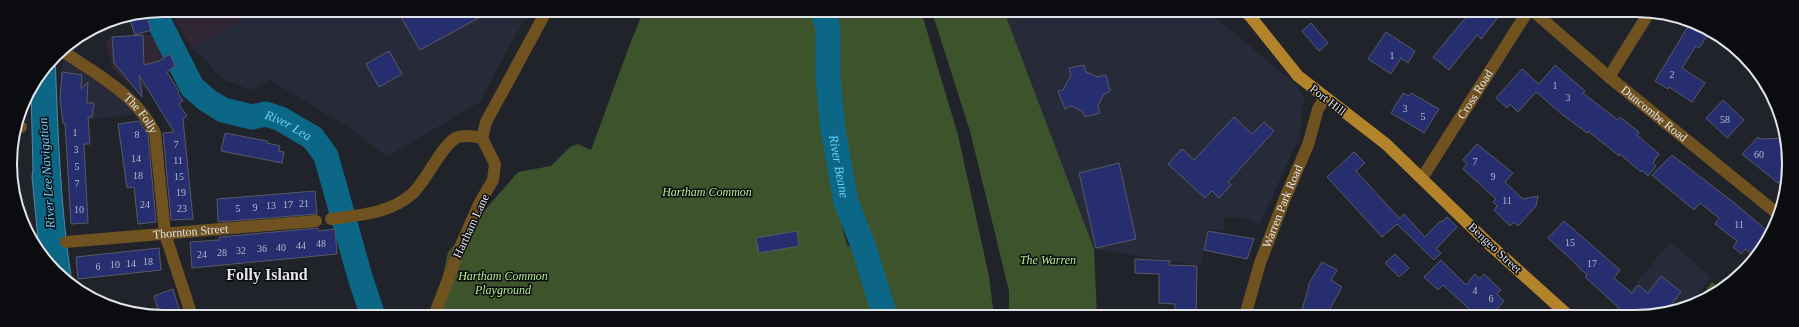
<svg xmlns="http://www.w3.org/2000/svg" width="1799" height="327" font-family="Georgia,serif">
  <rect width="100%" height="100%" fill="#21232b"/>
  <g fill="#272a38">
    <polygon points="259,10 531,10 514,37 480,102 387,157 351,129 270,80 252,90 224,80 216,73 205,59 191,48"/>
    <polygon points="1004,11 1206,11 1234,33 1297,85 1304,98 1299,138 1259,225 1246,218 1225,217 1223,231 1207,229 1201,266 1094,249"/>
    <polygon points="64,58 71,65 104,82 137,114 63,123 60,86"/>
    <polygon points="1670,242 1711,277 1687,306 1646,317 1609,317"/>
  </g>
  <g fill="#312634">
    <polygon points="170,10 259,10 191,48"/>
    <polygon points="160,34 178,65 140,94 113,69 105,43 112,37"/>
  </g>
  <g fill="#3c532b">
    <polygon points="644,10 811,11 816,25 820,46 818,85 832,189 847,245 855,249 876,316 434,316 448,252 518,172 551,166 570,147 578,144 591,150 630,44"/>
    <polygon points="833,11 921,11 958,135 989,276 994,316 895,316 889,293 856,202 836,93 837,45"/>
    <polygon points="953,11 1004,11 1094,249 1097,316 1009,316 1009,291 970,131 933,15"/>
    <polygon points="1712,282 1721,289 1703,301 1696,303"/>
  </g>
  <path fill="#0b6785" stroke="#4c8ca3" d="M55,55C58,132 60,207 72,283L48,265L39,249L32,177L33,169L31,90Z"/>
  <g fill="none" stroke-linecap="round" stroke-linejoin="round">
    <g stroke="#0b6785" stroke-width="25">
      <path id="s1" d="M823,11L828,28V79L833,130L846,202L863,245L885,316"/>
      <path id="s2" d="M154,12L192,87L207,100L223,110L252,117L266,114L281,119L313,138L326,156L360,277L373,316"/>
    </g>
  </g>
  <g fill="#272e6f" stroke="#575a63">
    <polygon points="397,10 493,10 420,50"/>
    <polygon points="1471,11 1503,11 1481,39 1477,35 1449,70 1433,57"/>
    <polygon points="146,14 151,30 135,35 129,17"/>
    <polygon points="1311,23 1328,43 1319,51 1302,31"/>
    <polygon points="1690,23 1711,30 1699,48 1696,46 1682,68 1705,83 1692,102 1669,87 1668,89 1655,81"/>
    <polygon points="1386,32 1415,51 1408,63 1401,58 1391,74 1368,59"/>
    <polygon points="143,35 144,65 159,61 170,54 175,66 167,72 179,92 178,93 183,101 179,104 187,116 183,119 193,219 171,220 163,133 174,132 139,75 142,97 114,63 112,37"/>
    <polygon points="389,51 402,74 379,87 366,64"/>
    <polygon points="1084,65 1086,72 1098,77 1106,75 1110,91 1103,95 1098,106 1100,113 1085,117 1082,111 1071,106 1065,109 1058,91 1063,90 1071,75 1069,68"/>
    <polygon points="1555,65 1585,91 1583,93 1618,120 1620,117 1639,132 1637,135 1659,154 1653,163 1656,166 1648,176 1642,170 1641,172 1620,154 1619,156 1588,131 1587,133 1564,116 1536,92 1518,112 1510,104 1507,108 1496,98 1522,69 1539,84"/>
    <polygon points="62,72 82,75 81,89 88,82 87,103 94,103 92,117 88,117 90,144 84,144 88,223 71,224 65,123 63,123 60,98"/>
    <polygon points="1403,93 1409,96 1411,93 1439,109 1424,133 1391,113"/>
    <polygon points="1723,100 1744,120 1727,138 1706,118"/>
    <polygon points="1234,117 1252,134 1264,122 1274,131 1228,182 1231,185 1219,198 1212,191 1205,198 1168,164 1182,149 1194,160"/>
    <polygon points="139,121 148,135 156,222 138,224 134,187 127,188 118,124"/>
    <polygon points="225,133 267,141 267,143 280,146 279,151 284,152 282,163 221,151"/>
    <polygon points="1758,137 1760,139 1785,138 1788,184 1782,179 1778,183 1742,154"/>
    <polygon points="1477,144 1513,173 1505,182 1523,199 1538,196 1536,206 1518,226 1514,222 1510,226 1494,210 1497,206 1493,202 1496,199 1463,169 1467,164 1463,160"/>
    <polygon points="1354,152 1365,163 1356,171 1400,219 1404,214 1425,237 1440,221 1442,222 1447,217 1457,227 1436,249 1441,253 1434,260 1397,224 1382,237 1327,177"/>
    <polygon points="1672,155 1733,202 1771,234 1755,256 1745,249 1741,254 1733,247 1737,241 1715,224 1719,218 1700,203 1694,210 1652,175"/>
    <polygon points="1119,163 1136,239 1096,248 1079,173"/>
    <polygon points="315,191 317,214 218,222 217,199"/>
    <polygon points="1564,221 1620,270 1614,278 1632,293 1638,285 1648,293 1661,276 1681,292 1666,311 1646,317 1624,317 1618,311 1620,309 1585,277 1587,275 1578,267 1578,266 1548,238"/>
    <polygon points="318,228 319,231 335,229 337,254 192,268 190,242 219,240 219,237"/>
    <polygon points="797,231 799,246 759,253 756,238"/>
    <polygon points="1208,231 1254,239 1247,259 1204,250"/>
    <polygon points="159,248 161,270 78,279 76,257"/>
    <polygon points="1395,254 1409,268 1399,277 1385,263"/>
    <polygon points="1135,259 1170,261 1169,265 1197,266 1196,316 1175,316 1175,304 1159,303 1159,274 1135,273"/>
    <polygon points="1441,260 1466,285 1475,274 1480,279 1484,274 1501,290 1497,294 1504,301 1490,317 1478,317 1443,285 1438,290 1424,277"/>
    <polygon points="1322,262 1337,270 1331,280 1342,287 1326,316 1300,316 1309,286 1308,285"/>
    <polygon points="173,289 181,316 160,316 154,296"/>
  </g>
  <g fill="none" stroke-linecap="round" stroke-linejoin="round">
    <g stroke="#6f5220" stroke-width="12">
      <path id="s3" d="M1533,11L1609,77L1778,214"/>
      <path id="s4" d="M62,50C72,58 82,64 93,71C118,88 141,105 155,133L165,234L192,316"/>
      <polyline points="1609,77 1650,11"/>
      <polyline points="17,127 21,127"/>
      <polyline points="482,138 486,122 547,10"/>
      <path id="s5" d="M1422,178L1528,11"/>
      <path d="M331,219C359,215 389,214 412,194C426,182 443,142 458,137C466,135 474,136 482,138L495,164L493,180L479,204L462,243L434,316"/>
      <path id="s6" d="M66,242L316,221"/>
      <path id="s7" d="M1245,316L1260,263L1285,198L1308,145L1318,109L1325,98"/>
    </g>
    <polyline stroke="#b3832b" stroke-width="12" points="1244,11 1250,16 1298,76 1386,144 1489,244 1570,317"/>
  </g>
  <g text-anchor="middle" stroke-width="3" stroke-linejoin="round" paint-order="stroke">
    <g font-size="10" fill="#b3b6ca">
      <text x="1392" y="59">1</text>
      <text x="1672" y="78">2</text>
      <text x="1555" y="89">1</text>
      <text x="1568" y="101">3</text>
      <text x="1405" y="112">3</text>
      <text x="1423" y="120">5</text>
      <text x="1725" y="123">58</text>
      <text x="75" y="136">1</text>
      <text x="137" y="138">8</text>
      <text x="176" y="148">7</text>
      <text x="76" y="153">3</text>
      <text x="1759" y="158">60</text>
      <text x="136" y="162">14</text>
      <text x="178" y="164">11</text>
      <text x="1475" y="165">7</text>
      <text x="77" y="170">5</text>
      <text x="138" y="179">18</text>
      <text x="179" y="180">15</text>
      <text x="1493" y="180">9</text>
      <text x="77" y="187">7</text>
      <text x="181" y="196">19</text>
      <text x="1507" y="204">11</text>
      <text x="304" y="207">21</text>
      <text x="145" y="208">24</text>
      <text x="288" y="208">17</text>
      <text x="271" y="209">13</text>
      <text x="255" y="211">9</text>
      <text x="182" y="212">23</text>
      <text x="238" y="212">5</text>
      <text x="79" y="213">10</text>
      <text x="1739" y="228">11</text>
      <text x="1570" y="246">15</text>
      <text x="321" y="247">48</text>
      <text x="301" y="249">44</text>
      <text x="281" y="251">40</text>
      <text x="262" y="252">36</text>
      <text x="241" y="254">32</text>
      <text x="222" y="256">28</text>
      <text x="202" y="258">24</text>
      <text x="148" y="265">18</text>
      <text x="131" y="267">14</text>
      <text x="1592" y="267">17</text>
      <text x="115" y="268">10</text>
      <text x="98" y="270">6</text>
      <text x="1475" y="294">4</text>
      <text x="1491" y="302">6</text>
    </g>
    <g font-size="12" fill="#e2e4e9" stroke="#0b0c10">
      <text dy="4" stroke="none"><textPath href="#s5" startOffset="99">Cross Road</textPath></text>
      <text transform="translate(1328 100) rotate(38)" y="4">Port Hill</text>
      <text dy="4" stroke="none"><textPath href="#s4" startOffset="102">The Folly</textPath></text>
      <text dy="4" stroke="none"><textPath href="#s3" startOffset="159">Duncombe Road</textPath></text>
      <text dy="4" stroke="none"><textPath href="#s7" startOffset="116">Warren Park Road</textPath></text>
      <text transform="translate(471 226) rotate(-65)" y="4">Hartham Lane</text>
      <text dy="4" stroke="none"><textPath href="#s6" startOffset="125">Thornton Street</textPath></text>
      <text transform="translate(1495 248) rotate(43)" y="4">Bengeo Street</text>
    </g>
    <g font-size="12" font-style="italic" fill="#b4ee8b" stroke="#0b0c10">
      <text x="707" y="196">Hartham Common</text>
      <text x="1048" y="264">The Warren</text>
      <text x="503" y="280">Hartham Common<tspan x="503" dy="14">Playground</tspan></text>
    </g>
    <g font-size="13" font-style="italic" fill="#6ad2fc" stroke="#0b0c10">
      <text dy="5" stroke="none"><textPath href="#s2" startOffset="192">River Lea</textPath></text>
      <text dy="5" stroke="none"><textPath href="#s1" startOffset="157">River Beane</textPath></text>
      <text transform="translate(46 173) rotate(-94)" y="5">River Lee Navigation</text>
    </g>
    <g font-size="16" font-weight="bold" fill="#e2e4e9" stroke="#0b0c10">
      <text x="267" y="280">Folly Island</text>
    </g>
  </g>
  <path d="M0 0H1799V327H0ZM163 17H1636A146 146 0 0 1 1782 163V164A146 146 0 0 1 1636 310H163A146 146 0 0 1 17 164V163A146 146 0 0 1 163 17Z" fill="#0b0c10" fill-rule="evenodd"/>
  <path fill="none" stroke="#e2e4e9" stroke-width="2" d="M163 17H1636A146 146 0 0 1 1782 163V164A146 146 0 0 1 1636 310H163A146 146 0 0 1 17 164V163A146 146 0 0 1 163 17Z"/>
</svg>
